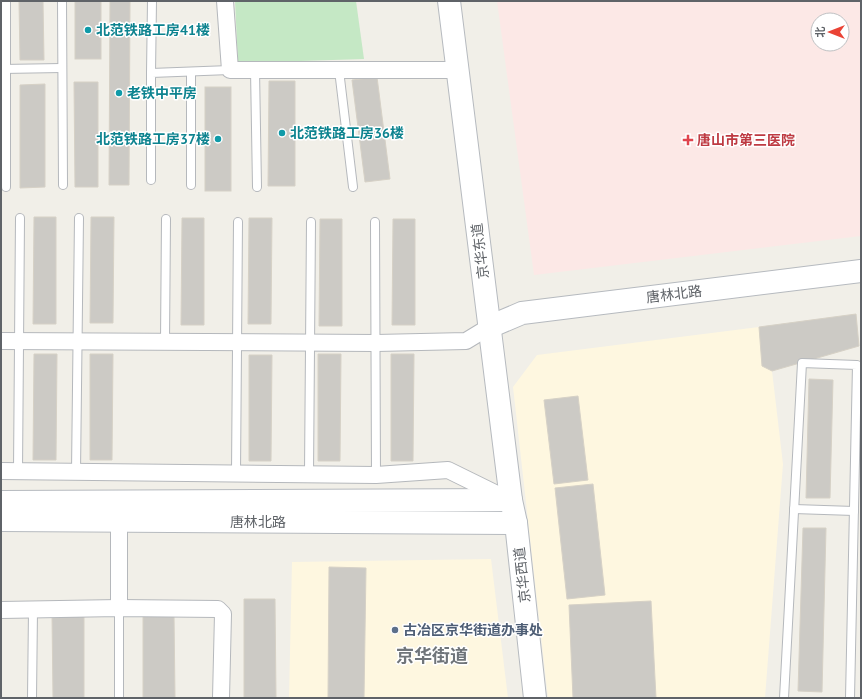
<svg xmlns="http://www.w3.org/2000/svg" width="862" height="699" font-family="'PT Sans','Noto Sans SC',sans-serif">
  <rect width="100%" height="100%" fill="#f1efe8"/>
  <g fill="#fef7e0">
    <polygon points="759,327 762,366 772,371 783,464 765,698 548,698 513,387 537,355"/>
    <polygon points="491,559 508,698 289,698 292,562"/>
  </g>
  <path fill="#fce8e6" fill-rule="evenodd" d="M497,1H861V236L534,275ZM818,20H842V44H818Z"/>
  <polygon fill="#c5e8c5" points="235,1 356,1 364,59 238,63"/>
  <g fill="#cccac5" stroke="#d6d1c6">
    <polygon points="19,1 43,1 44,60 20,60"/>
    <rect x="75" y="1" width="26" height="58"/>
    <polygon points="110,1 130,1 129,185 109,185"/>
    <polygon points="377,77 390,179 365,182 352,80"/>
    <polygon points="269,81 295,81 295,186 268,186"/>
    <polygon points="74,82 98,82 98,187 75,187"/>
    <polygon points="45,84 45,187 20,188 20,85"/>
    <rect x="205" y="87" width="26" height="104"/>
    <polygon points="34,217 56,217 56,324 33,324"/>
    <polygon points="91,217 114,217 113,323 90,323"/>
    <polygon points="182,218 204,218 204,325 181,325"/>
    <polygon points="249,218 272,218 271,324 248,324"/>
    <polygon points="320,219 342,219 342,326 319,326"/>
    <polygon points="393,219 415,219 415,325 392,325"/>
    <polygon points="856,314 859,346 772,371 762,366 759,327"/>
    <polygon points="34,354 57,354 56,460 33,460"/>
    <polygon points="90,354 113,354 112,460 90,460"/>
    <polygon points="318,354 341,354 340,461 318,461"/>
    <polygon points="391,354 414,354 413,461 391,461"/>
    <polygon points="249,355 272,355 271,461 249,461"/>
    <polygon points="809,379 833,380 830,498 806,498"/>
    <polygon points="578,396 588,480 554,484 544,400"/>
    <polygon points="593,484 605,595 567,599 555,488"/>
    <polygon points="803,528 826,528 822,692 798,691"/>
    <polygon points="329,567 366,568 364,698 328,698"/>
    <polygon points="244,599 275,599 276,698 244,698"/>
    <polygon points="651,601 656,698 573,698 569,605"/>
    <polygon points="52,615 84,615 84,698 53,698"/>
    <polygon points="143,615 174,615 175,698 143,698"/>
  </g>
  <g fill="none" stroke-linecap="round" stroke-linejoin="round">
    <g stroke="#b5b8bc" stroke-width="10">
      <g id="service">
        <polyline points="6,1 6,187"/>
        <polyline points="62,1 63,185"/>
        <polyline points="2,69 62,68"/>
        <polyline points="255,70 257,187"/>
        <polyline points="339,70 353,187"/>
        <polyline points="191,72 191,185"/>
        <polyline points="151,73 152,1"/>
        <polyline points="151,180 151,73 230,70"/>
        <polyline points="375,222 376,475"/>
        <polyline points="165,342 166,219"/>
        <polyline points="18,471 20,218"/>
        <polyline points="76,472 79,218"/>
        <polyline points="236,473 238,222"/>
        <polyline points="309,474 311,222"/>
        <polyline points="794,509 854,511"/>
        <polyline points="119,608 119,698"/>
        <polyline points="32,698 33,610"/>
        <polyline points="784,698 802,363 857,365 850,698"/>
      </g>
    </g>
    <g stroke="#b5b8bc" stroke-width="18">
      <g id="minor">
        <polyline points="225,1 230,70 458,70"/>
        <polyline points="1,341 376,343 466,341 489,327"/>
        <polyline points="1,471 376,475 448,470 507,499"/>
        <polyline points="119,521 119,608"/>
        <polyline points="1,610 119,608 218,609 223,614 221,698"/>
      </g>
    </g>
    <g stroke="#b6babf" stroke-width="24">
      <g id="secondary">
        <polyline points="449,1 511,500 516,523 535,698"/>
        <polyline points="489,327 522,313 861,271"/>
        <polyline points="1,502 511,500"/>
        <polyline points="1,520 516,523"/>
      </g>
    </g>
    <use href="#service" stroke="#fff" stroke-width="8"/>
    <use href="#minor" stroke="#fff" stroke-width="16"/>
    <use href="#secondary" stroke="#fff" stroke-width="22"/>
  </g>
  <g fill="#0f9aa8" stroke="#fff" stroke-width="1.5">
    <circle cx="88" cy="30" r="4"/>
    <circle cx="119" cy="93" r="4"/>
    <circle cx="282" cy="133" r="4"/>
    <circle cx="218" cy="139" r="4"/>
  </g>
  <path fill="#e0444e" stroke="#fff" stroke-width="1.5" d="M686 134h4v4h4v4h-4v4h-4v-4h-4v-4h4z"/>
  <circle fill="#5c6f8a" stroke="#fff" stroke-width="1.5" cx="395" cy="630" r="4"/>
  <g text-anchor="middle" stroke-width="3" stroke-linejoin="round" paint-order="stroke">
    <g font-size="14" font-weight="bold" fill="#0d838f" stroke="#fff" text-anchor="start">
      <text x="96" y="35">北范铁路工房41楼</text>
      <text x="127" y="98">老铁中平房</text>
      <text x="290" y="138">北范铁路工房36楼</text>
      <text x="210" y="144" text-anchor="end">北范铁路工房37楼</text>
    </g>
    <g font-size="14" font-weight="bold" fill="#be3a42" stroke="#fff" text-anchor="start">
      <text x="697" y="145">唐山市第三医院</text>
    </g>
    <g font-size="14" fill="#5f6368" stroke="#fff">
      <text transform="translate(480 251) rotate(-97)" y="5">京华东道</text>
      <text transform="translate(674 294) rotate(-7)" y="5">唐林北路</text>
      <text x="258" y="527">唐林北路</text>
      <text transform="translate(522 575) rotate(-96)" y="5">京华西道</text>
    </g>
    <g font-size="14" font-weight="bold" fill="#4e5e75" stroke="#fff" text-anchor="start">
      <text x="403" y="635">古冶区京华街道办事处</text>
    </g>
    <g font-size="18" font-weight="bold" fill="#70757a" stroke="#fff">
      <text x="432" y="662">京华街道</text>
    </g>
  </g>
  <rect width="862" height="699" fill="none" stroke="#5f6368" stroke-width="4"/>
  <g transform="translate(830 32) rotate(270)"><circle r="19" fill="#ffffff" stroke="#bfc1c3"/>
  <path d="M0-3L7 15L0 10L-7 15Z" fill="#ea4335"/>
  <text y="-6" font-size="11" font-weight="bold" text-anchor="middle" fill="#5f6368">北</text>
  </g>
</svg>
